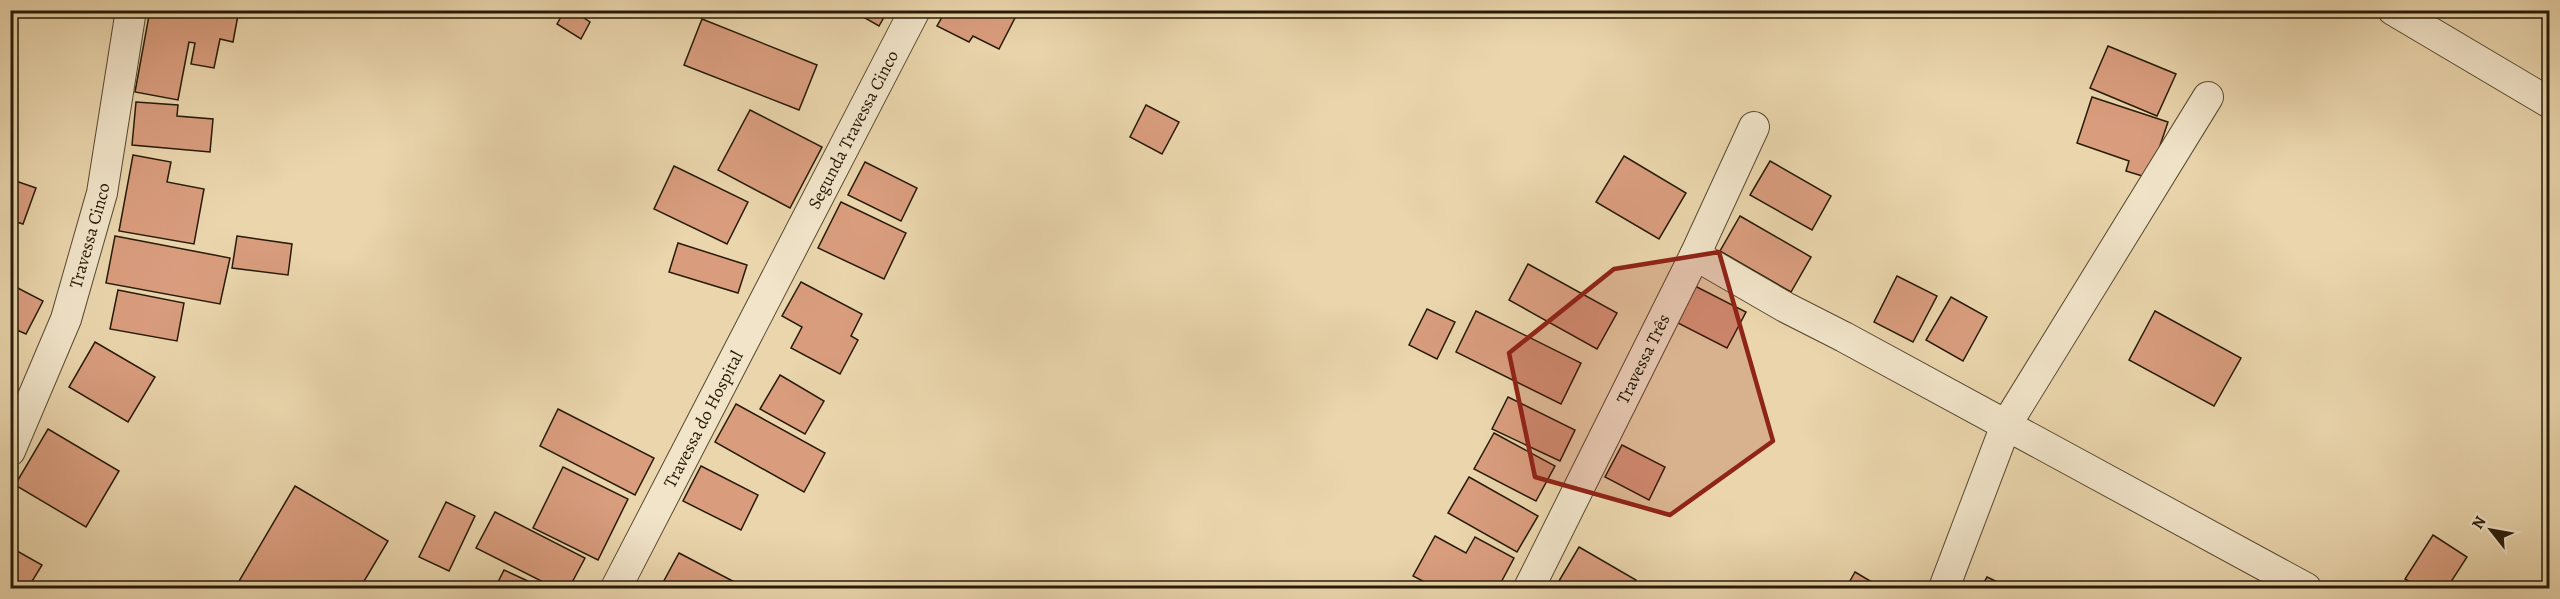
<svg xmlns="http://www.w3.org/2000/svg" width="2560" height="599" font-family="Alegreya,serif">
  <rect width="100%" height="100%" fill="#ead5ac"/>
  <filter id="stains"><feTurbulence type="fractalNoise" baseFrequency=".00333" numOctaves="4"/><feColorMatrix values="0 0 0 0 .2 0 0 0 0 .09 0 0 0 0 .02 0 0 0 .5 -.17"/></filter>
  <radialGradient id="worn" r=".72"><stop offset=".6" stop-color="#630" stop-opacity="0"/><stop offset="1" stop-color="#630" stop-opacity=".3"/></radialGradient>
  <g fill="#d99d7e" stroke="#271b08" stroke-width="1.5">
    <polygon points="150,10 165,12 165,10 212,10 238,15 233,42 220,39 214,68 191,64 195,43 189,42 178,100 135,92"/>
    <polygon points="565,10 572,10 590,22 581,39 557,24"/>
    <polygon points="851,10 888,10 879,26"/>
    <polygon points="946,10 1015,10 1018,12 999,49 973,36 969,42 937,26"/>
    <polygon points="702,19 817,65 799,110 684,65"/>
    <polygon points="2108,46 2176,74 2157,116 2090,88"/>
    <polygon points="2092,97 2168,122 2149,178 2126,171 2129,161 2077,143"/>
    <polygon points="136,102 178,105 177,116 213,119 210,152 132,145"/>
    <polygon points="1146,105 1179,122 1162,154 1130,137"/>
    <polygon points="750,110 822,147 790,208 718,170"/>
    <polygon points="10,114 16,115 10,137"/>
    <polygon points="133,155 171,162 167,182 204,189 194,244 119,231"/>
    <polygon points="1624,156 1686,193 1659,239 1596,202"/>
    <polygon points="1770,161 1831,196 1812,230 1750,195"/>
    <polygon points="865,162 917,188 901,221 848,195"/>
    <polygon points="674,166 748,202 727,244 654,209"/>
    <polygon points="10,179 36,188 23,224 10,220"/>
    <polygon points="841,202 906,233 884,279 818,248"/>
    <polygon points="1740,216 1811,257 1791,292 1720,251"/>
    <polygon points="115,236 230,258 220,304 106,283"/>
    <polygon points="237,236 292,244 288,275 232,268"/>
    <polygon points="678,243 747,265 738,293 669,272"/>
    <polygon points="1528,264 1617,313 1597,349 1509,300"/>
    <polygon points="1897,276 1937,296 1913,342 1874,322"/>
    <polygon points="801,282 862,314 851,336 858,340 840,374 791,348 802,327 782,316"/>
    <polygon points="10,284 43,301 26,334 10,327"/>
    <polygon points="1693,285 1746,312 1727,348 1674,321"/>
    <polygon points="118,290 184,303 177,341 110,329"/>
    <polygon points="1951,297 1987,317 1963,361 1926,340"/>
    <polygon points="1427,309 1455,322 1437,359 1409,345"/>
    <polygon points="1476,311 1581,363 1561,404 1456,352"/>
    <polygon points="2155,311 2241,358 2214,406 2129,360"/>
    <polygon points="95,342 155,377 128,422 69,387"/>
    <polygon points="780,375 824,401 805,434 760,409"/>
    <polygon points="1508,397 1575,430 1560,461 1492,429"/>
    <polygon points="736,404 825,453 804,492 715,442"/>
    <polygon points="558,409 654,458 635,495 540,446"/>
    <polygon points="48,429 119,471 86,527 15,485"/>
    <polygon points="1494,433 1555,466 1536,501 1474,469"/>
    <polygon points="1622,445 1665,467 1649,500 1605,477"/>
    <polygon points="701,466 758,495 741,530 683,501"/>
    <polygon points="563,467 628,499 598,560 533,528"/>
    <polygon points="1469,477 1538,516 1517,552 1448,513"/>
    <polygon points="295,486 388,541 360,588 235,588"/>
    <polygon points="446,502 475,516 449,571 419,557"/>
    <polygon points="495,512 585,558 569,588 555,588 476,548"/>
    <polygon points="2433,535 2467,557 2447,588 2421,588 2405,579"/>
    <polygon points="1435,536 1466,553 1475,537 1514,558 1498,588 1436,588 1413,576"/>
    <polygon points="10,547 42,565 28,588 10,588"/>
    <polygon points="1579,547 1636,580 1631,588 1573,588 1559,581"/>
    <polygon points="679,553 746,588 660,588"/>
    <polygon points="504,570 543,588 495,588"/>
    <polygon points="1855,572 1882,588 1846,588"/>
    <polygon points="1987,577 2010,588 1981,588"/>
    <polygon points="377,582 390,588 373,588"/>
    <polygon points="1410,582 1421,588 1407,588"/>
  </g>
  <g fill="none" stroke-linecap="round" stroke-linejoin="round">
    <g stroke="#584a31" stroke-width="32">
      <g id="street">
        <polyline points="2393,10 2550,103"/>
        <polyline points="1695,255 1785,307 1844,337 2306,588"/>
        <path id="s1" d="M10,451L66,319L102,193L131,10"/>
        <path id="s2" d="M616,588L915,10"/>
        <path id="s3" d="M1529,588L1695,255L1754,127"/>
        <polyline points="1944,588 2006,425 2208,97"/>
      </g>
    </g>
    <use href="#street" stroke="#f1e4c9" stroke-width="30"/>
  </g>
  <path fill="#8f2418" fill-opacity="0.2" stroke="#8f2418" stroke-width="4.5" stroke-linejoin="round" d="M1719,252L1773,441L1670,515L1535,477L1509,353L1614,269Z"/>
  <g text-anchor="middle" stroke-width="4.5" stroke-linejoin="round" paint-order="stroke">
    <g font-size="18" fill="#271b08" stroke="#f1e4c9">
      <text dy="6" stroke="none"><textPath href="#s2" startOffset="516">Segunda Travessa Cinco</textPath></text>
      <text dy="6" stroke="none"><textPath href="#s1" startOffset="230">Travessa Cinco</textPath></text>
      <text dy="6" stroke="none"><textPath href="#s3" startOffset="256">Travessa Três</textPath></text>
      <text dy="6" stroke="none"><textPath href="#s2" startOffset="190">Travessa do Hospital</textPath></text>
    </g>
  </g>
  <rect width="2560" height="599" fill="none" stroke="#ead5ac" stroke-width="36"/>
  <rect x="12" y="12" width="2536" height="575" fill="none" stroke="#271b08" stroke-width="3"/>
  <rect x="18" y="18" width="2524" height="563" fill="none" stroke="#271b08" stroke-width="1.5"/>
  <g transform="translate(2491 530) rotate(301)" stroke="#f1e4c9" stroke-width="4.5" paint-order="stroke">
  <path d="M0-4.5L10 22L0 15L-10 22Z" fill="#271b08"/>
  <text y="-9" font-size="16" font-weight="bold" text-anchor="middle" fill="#271b08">N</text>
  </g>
  <rect width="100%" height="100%" filter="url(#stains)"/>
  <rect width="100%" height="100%" fill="url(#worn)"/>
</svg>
